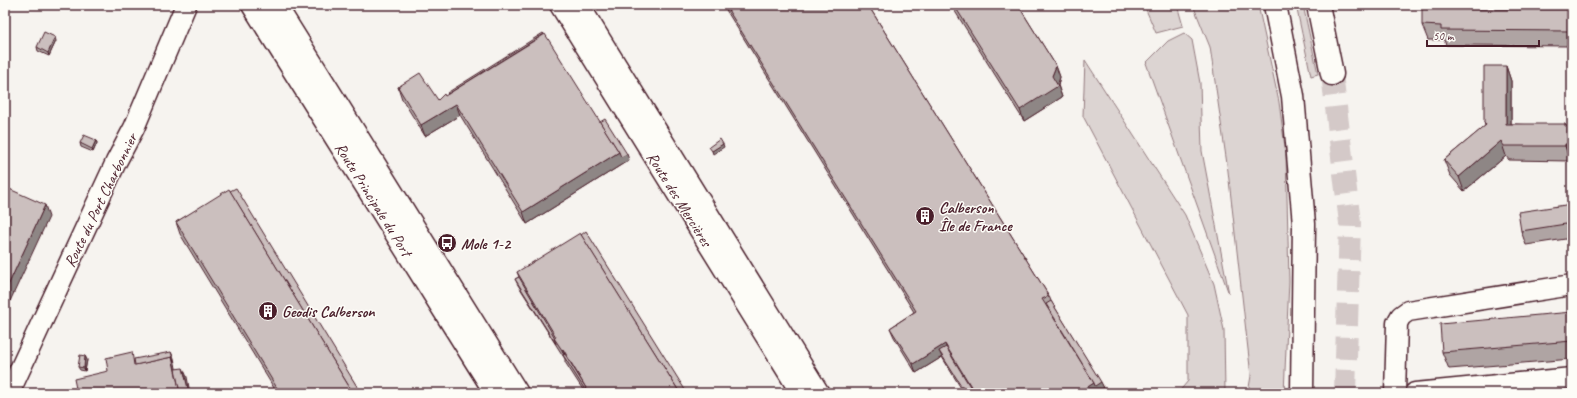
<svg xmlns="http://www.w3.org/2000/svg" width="1577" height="398" font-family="Caveat,sans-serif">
  <rect width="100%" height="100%" fill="#f6f3ef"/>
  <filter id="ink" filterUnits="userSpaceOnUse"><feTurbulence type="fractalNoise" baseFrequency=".025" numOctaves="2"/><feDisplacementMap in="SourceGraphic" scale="8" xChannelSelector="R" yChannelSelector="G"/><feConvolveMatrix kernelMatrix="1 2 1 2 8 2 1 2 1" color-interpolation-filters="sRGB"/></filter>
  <g filter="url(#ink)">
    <g fill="#dcd4d2" stroke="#937a7e">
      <polygon points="1144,5 1177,5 1183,26 1156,33"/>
      <polygon points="1193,5 1258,5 1279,102 1286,155 1289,281 1284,393 1248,393 1251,376 1228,171 1210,47"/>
      <polygon points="1296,5 1303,5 1318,74 1311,76"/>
      <polygon points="1184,33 1192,40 1200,83 1202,151 1229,294 1146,63 1168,41"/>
      <polygon points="1085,60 1185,215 1214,284 1224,330 1225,393 1178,393 1188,381 1188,315 1083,116"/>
    </g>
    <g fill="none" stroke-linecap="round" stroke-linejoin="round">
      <polyline stroke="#d4c9c8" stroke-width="22" stroke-dasharray="22 11" stroke-linecap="butt" points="1332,74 1350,223 1345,393"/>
      <g stroke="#4a1f2b" stroke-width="23">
        <g id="minor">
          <polyline points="560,5 801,393"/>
          <polyline points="579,5 819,393"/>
          <polyline points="9,393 116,162 134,128 186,5"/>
          <polyline points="1395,393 1397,323 1401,316 1408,311 1572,285"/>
          <polyline points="1415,393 1572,378"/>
        </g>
      </g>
      <g stroke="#4a1f2b" stroke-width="25">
        <g id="major">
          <polyline points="253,5 496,393"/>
          <polyline points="275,5 517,393"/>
        </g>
      </g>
      <g stroke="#4a1f2b" stroke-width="25">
        <g id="highway">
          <polyline points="1275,5 1293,96 1304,224 1302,393"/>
          <polyline points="1318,5 1332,74"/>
        </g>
      </g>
      <use href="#minor" stroke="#fdfcf7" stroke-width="20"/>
      <use href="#major" stroke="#fdfcf7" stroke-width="22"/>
      <use href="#highway" stroke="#fdfcf7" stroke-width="22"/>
    </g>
    <g fill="#afa4a3" stroke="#4a1f2b">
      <polygon points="723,5 868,5 1049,296 1051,301 1104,388 1096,393 964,393 942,357 916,373 894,337 890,328 914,312"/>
      <polygon points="951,5 1018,5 1056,66 1060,77 1058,85 1062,97 1024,121"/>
      <polygon points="1438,9 1572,9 1572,46 1446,45 1444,40 1428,40 1422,25"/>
      <polygon points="56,41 49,56 38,51 37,47"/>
      <polygon points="1506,66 1511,81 1511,124 1566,126 1572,137 1572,159 1570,159 1570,161 1509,160 1506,156 1464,191 1450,175 1444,160 1485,126 1484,122"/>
      <polygon points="398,87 438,100 600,122 629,160 527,224 460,115 425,136 402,99"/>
      <polygon points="96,140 97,143 93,152 81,147 80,143"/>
      <polygon points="230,191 361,393 277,393 180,234 176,222"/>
      <polygon points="1572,204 1572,238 1526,245 1521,231"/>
      <polygon points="517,272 687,393 585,393 565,362 565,359 518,285 515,279 519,277"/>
      <polygon points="1572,312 1572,359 1449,369 1442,352"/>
      <polygon points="85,356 87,360 85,371 80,370 78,367"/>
    </g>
    <g fill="#8e8685" stroke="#4a1f2b">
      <polygon points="55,37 56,41 49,56 48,53"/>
      <polygon points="1056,66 1060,77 1057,87 1058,86 1062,97 1024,121 1020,110 1052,76"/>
      <polygon points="1506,66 1511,81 1511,138 1506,124"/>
      <polygon points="456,104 460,115 425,136 421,125"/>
      <polygon points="1565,124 1568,131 1568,126 1572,137 1572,156 1568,144"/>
      <polygon points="96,140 97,143 93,152 92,149"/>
      <polygon points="1501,141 1506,156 1464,191 1459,177"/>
      <polygon points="723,144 724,147 713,154 712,151"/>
      <polygon points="1565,144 1570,159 1570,161 1565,146"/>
      <polygon points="619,152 627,154 629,160 527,224 523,212"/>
      <polygon points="45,205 49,217 5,312 5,292"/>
      <polygon points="945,344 948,353 939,351 942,357 916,373 913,364"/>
      <polygon points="563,349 567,361 565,358 562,350"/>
      <polygon points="171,352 174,358 181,393 180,393 172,357"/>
      <polygon points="85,356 87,360 85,371 84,368"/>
      <polygon points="183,368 187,377 190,393 189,393"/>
      <polygon points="1101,382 1104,388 1096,393 1078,393 1094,383"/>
    </g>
    <g fill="#cbbfbe" stroke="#4a1f2b">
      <polygon points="725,5 868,5 1049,296 1042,299 1094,383 1078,393 975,393 945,344 913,364 890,328 916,311"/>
      <polygon points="954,5 1018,5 1056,66 1052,76 1058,86 1020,110"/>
      <polygon points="1422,5 1435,5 1435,9 1572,9 1572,31 1441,30 1441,26 1422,25"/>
      <polygon points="44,32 55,37 48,53 37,47"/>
      <polygon points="543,33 544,34 448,94 447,93"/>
      <polygon points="545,34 619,152 523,212 456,104 421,125 398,87 420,73 438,100 444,94 445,96"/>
      <polygon points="1484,66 1506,66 1506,124 1565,124 1565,126 1568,126 1568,144 1565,144 1565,146 1504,146 1501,141 1459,177 1444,160 1486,125 1484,122"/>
      <polygon points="605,119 627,154 621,157 619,152 600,122"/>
      <polygon points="84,135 96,140 92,149 80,143"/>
      <polygon points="720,139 723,144 712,151 709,147"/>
      <polygon points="5,187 45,205 5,292"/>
      <polygon points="236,188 361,393 353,393 230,191"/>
      <polygon points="229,189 353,393 280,393 176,222"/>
      <polygon points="1572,204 1572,223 1521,231 1518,212"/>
      <polygon points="586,231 687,393 680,393 581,235"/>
      <polygon points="580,233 680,393 589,393 563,349 562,350 554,338 556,337 517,272"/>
      <polygon points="519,277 555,338 554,338 556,344 515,279"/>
      <polygon points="1051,301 1101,382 1095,386 1094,383 1046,304"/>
      <polygon points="1572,312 1572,341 1442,352 1440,324"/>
      <polygon points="946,347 974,393 966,393 939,351"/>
      <polygon points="132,352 134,365 172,357 180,393 77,393 74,379 108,371 106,358"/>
      <polygon points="171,352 174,362 172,357 135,365 134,359"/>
      <polygon points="565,354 589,393 587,393 563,355"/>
      <polygon points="80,355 85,356 84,368 78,367"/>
      <polygon points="183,368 189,393 180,393 175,369"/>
    </g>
  </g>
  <defs>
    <g id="building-disc" transform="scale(1)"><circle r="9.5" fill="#4a1f2b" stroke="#fdfcf7"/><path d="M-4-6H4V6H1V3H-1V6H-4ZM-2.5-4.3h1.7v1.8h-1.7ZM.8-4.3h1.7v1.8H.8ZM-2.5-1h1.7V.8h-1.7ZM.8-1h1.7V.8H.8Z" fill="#fff"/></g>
    <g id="bus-disc" transform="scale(1)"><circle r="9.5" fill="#4a1f2b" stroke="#fdfcf7"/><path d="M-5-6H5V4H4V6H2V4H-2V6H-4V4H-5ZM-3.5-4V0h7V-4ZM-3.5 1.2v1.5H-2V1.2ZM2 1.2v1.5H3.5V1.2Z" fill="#fff"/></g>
  </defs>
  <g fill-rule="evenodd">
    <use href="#building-disc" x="925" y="216"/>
    <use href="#bus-disc" x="447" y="243"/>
    <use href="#building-disc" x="268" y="311"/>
  </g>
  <g text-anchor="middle" stroke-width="3" stroke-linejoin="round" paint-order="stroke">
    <g font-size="16" fill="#4a1f2b" stroke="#fdfcf7">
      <text transform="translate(374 199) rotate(58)" y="6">Route Principale du Port</text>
      <text transform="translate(680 199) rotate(58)" y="6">Route des Mercières</text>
      <text transform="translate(100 200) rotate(-64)" y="6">Route du Port Charbonnier</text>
    </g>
    <g font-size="16" font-weight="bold" fill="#4a1f2b" stroke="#fdfcf7" text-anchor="start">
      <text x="939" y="213">Calberson<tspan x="939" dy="18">Île de France</tspan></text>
      <text x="461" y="249">Mole 1-2</text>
      <text x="282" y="317">Geodis Calberson</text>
    </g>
  </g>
  <rect width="1577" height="398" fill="none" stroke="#fdfcf7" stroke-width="20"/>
  <rect x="10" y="10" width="1557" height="378" fill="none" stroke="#4a1f2b" stroke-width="1.5" filter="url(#ink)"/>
  <path d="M1427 40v6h112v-6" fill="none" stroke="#4a1f2b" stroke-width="2"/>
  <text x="1433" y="40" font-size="12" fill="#4a1f2b" stroke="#fdfcf7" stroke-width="3" paint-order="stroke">50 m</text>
</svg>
